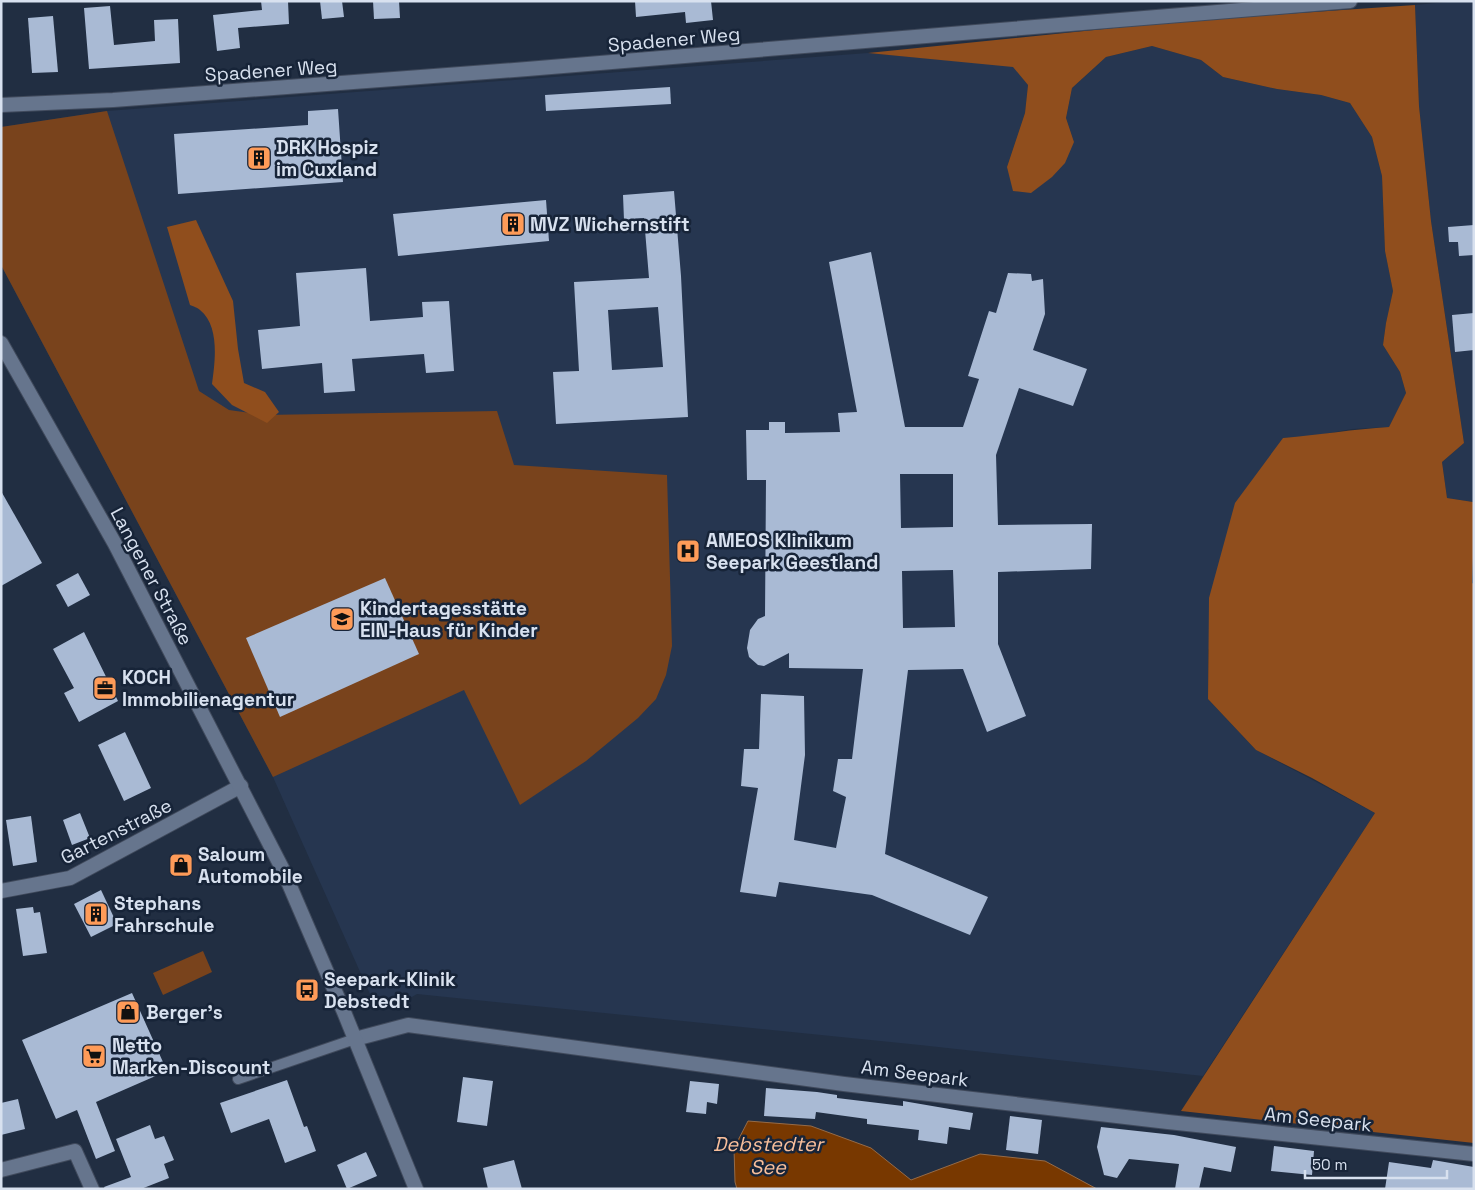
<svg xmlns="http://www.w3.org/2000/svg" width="1475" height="1190" font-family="'Space Grotesk',sans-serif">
  <rect width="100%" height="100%" fill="#212e42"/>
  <g fill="#263650">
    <polygon points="1457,1 1474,1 1474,517 1473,502 1447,498 1442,462 1464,443 1431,221 1419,106 1415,5"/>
    <polygon points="1152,46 1201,60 1223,77 1277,89 1321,95 1350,103 1372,137 1382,176 1385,251 1393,291 1386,323 1383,345 1400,372 1406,393 1389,427 1352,429 1313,436 1283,438 1208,651 1208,699 1256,750 1375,813 1203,1076 920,1045 417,994 396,1006 381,1007 374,1003 273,777 1,265 1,127 107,111 868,53 1013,66 1028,85 1025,113 1007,167 1074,142 1066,118 1072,88 1106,57"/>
  </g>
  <g fill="#79431c">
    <polygon points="107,111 199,391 229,410 264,415 497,411 514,465 667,475 672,646 666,675 656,699 638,718 586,761 520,805 464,690 273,777 1,265 1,127"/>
    <polygon points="203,951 212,972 163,995 153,973"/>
  </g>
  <g fill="#904e1d">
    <path d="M1415,5L1419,106L1431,221L1464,443L1442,462L1447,498L1473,502L1474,533L1472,583L1474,584V1143L1181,1111L1375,813L1312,778L1256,750L1208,699L1209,598L1235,503L1283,438C1319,435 1354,429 1389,427L1406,393L1400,372L1383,345L1386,323L1393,291L1385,251L1382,176L1372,137L1350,103L1321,95L1277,89L1223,77L1201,60L1152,46L1106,57L1072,88L1066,118L1074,142L1065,163L1052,177L1031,193L1013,191L1007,167L1025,113L1028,85L1013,67L868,53L1182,21Z"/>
    <path d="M196,220L233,301L238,349L244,383L265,392L279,412L267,423L232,405L212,384C215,362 220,326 200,310C198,308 193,306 190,305L167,227Z"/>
  </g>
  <polygon fill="#783800" stroke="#956b48" points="748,1121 811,1126 871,1148 911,1180 980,1154 1045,1161 1097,1189 737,1189 735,1182 734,1148"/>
  <g fill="#a9bad4" fill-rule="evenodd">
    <polygon points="261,1 288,1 289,24 238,28 240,48 217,51 213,15 262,10"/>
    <polygon points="320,1 342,1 344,17 322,19"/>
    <polygon points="373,1 399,1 400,18 374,19"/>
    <polygon points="635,1 711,1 713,20 686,23 685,12 636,17"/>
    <polygon points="110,6 114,45 155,41 154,20 178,19 180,63 89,69 84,8"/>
    <polygon points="53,16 58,72 32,73 28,18"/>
    <polygon points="670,87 671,104 546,111 545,95"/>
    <polygon points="338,109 343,182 178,194 174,134 308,125 308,111"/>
    <path d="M674,191L681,276L688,417L556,424L553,372L579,371L574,282L649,278L644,218L624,220L623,195ZM658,307L663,367L612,370L608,310Z"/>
    <polygon points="546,200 549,241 398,256 393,214"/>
    <polygon points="1474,225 1474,255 1459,256 1458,242 1449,242 1448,227"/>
    <path d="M871,252L905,427H963L979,379L968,376L989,311L996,313L1008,273L1031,274L1032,281L1043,279L1045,314L1033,350L1087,369L1073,406L1019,388L996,455L998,525L1092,524L1091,569L998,572V644L1026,716L987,732L963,669L908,670L885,854L988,897L970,935L872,895L779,882L776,897L740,892L758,788L741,786L744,749H759L761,694L804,696L805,755L794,840L836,848L846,797L833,791L838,759H852L863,669L789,668V653L764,666L758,665L749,657L747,648L750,630L758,619L765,616L766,480H747L746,430H769V422H785V433L840,432L838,413L857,412L829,262ZM900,474H953V527L901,528ZM953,570L955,627L903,628L902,571Z"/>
    <polygon points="366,268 370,321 423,317 422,302 449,301 454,371 426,373 424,354 352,359 355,391 324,393 322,363 262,369 258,330 300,326 296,273"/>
    <polygon points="1474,313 1474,350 1455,352 1452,315"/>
    <polygon points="1,491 42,563 1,586"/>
    <polygon points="78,573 90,595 68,607 56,585"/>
    <polygon points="385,578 419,654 280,717 246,638"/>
    <polygon points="84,632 118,701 79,722 64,693 74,688 53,649"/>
    <polygon points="125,732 151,788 124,801 98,745"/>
    <polygon points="80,813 90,838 72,845 63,820"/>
    <polygon points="31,816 37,862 13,866 6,820"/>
    <polygon points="101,890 117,924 91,937 74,904"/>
    <polygon points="33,907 34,913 40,912 47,953 23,956 16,909"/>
    <polygon points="132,993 167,1071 96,1102 115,1151 96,1159 77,1110 56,1119 22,1040"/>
    <polygon points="463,1077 493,1081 487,1126 457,1122"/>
    <polygon points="287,1080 304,1127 307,1126 316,1151 285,1163 269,1119 231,1133 220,1103"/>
    <polygon points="690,1081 719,1084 717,1104 707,1102 706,1114 686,1112"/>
    <polygon points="766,1088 817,1092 837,1095 837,1098 903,1106 903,1101 973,1113 970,1130 949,1127 947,1144 918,1140 919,1130 867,1124 867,1119 816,1112 815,1119 764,1116"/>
    <polygon points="18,1099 25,1129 1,1135 1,1103"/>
    <polygon points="1010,1116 1042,1120 1038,1154 1006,1150"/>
    <polygon points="150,1125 155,1139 164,1136 174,1160 164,1164 169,1178 141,1189 105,1189 104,1187 131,1177 116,1139"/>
    <polygon points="1101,1127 1174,1135 1236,1147 1231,1172 1204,1167 1199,1189 1175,1189 1179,1164 1129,1159 1117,1178 1104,1175 1097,1147"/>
    <polygon points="1274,1146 1314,1151 1312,1175 1271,1171"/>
    <polygon points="366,1152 377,1176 347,1189 337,1165"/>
    <polygon points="514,1160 522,1189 488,1189 483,1168"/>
    <polygon points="1433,1160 1474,1167 1474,1189 1385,1189 1389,1162 1431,1168"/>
  </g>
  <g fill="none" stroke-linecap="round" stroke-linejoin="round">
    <g stroke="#404a5c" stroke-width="12">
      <polyline id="service" points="238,1079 355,1039"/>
    </g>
    <g stroke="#404a5c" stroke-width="16">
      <g id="minor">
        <polyline points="1,105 113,100 527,69 1350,1"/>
        <polyline points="1,891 70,878 241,786"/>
        <polyline points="355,1039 408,1025 844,1084 1168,1122 1474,1154"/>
        <polyline points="1,1170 75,1151 92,1189"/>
      </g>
    </g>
    <g stroke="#404a5c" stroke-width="16">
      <polyline id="secondary" points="1,343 115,544 283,870 344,1012 416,1189"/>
    </g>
    <use href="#service" stroke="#66758d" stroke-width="10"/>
    <use href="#minor" stroke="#66758d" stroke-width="14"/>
    <use href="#secondary" stroke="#66758d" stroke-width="14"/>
  </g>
  <defs>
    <g id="building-square" transform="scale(1.25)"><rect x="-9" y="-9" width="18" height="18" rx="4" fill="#fe9b58" stroke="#172438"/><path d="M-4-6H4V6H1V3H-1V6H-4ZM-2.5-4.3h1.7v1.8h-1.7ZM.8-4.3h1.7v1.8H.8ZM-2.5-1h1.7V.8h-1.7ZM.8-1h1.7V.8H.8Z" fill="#111"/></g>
    <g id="hospital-square" transform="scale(1.25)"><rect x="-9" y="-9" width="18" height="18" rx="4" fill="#fe9b58" stroke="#172438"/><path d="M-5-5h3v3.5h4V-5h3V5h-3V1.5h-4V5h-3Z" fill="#111"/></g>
    <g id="school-square" transform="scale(1.25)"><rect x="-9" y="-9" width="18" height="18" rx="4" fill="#fe9b58" stroke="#172438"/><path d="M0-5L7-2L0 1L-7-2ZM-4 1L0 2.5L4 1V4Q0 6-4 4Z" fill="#111"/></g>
    <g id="office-square" transform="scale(1.25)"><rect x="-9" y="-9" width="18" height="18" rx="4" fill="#fe9b58" stroke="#172438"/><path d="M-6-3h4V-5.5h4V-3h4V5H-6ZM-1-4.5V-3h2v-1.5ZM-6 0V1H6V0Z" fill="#111"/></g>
    <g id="shop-square" transform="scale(1.25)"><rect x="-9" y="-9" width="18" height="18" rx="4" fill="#fe9b58" stroke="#172438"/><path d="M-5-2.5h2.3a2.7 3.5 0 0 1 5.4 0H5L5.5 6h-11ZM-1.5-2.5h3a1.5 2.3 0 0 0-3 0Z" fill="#111"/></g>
    <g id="bus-square" transform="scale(1.25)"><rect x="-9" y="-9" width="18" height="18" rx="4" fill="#fe9b58" stroke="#172438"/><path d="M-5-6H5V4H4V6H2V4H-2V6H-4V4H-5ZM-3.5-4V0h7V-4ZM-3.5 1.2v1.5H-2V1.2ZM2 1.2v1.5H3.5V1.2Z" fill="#111"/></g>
    <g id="supermarket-square" transform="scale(1.25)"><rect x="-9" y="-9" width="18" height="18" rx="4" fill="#fe9b58" stroke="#172438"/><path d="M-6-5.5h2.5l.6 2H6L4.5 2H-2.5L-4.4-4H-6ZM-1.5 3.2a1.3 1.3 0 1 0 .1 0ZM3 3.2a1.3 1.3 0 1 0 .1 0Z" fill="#111"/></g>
  </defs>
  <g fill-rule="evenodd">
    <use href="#building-square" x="259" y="158"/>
    <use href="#building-square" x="513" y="224"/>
    <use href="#hospital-square" x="688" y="551"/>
    <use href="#school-square" x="342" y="619"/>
    <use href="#office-square" x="105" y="688"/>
    <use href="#shop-square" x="181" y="865"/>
    <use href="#building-square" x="96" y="914"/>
    <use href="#bus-square" x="307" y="990"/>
    <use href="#shop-square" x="128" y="1012"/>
    <use href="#supermarket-square" x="94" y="1056"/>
  </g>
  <g text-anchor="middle" stroke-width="5" stroke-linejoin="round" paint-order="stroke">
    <g font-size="19" fill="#d8e1ef" stroke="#172438">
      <text transform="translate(674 39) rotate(-5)" y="7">Spadener Weg</text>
      <text transform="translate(271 70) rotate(-4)" y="7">Spadener Weg</text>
      <text transform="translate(152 576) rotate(62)" y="7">Langener Straße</text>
      <text transform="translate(116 831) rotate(-27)" y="7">Gartenstraße</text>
      <text transform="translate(915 1073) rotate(7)" y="7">Am Seepark</text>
      <text transform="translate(1318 1119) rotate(6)" y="7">Am Seepark</text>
    </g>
    <g font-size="19" font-weight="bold" fill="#d8e1ef" stroke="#172438" text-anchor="start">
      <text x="276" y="154">DRK Hospiz<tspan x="276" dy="22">im Cuxland</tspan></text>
      <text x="530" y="231">MVZ Wichernstift</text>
      <text x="706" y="547">AMEOS Klinikum<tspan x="706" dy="22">Seepark Geestland</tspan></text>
      <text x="360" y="615">Kindertagesstätte<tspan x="360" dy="22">EIN-Haus für Kinder</tspan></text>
      <text x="122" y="684">KOCH<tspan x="122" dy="22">Immobilienagentur</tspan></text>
      <text x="198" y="861">Saloum<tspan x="198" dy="22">Automobile</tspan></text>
      <text x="114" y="910">Stephans<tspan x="114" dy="22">Fahrschule</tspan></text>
      <text x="324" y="986">Seepark-Klinik<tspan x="324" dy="22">Debstedt</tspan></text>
      <text x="146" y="1019">Berger's</text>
      <text x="112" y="1052">Netto<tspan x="112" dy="22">Marken-Discount</tspan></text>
    </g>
    <g font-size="20" font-style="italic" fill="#f9bf9b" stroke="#172438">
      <text x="768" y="1151">Debstedter<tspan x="768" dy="23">See</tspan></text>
    </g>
  </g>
  <rect width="1475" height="1190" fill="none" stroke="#d8e1ef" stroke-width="5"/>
  <path d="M1305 1170v8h142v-8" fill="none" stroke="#d8e1ef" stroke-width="2.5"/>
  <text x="1312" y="1170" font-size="15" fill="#d8e1ef" stroke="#172438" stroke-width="4" paint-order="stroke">50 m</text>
</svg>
